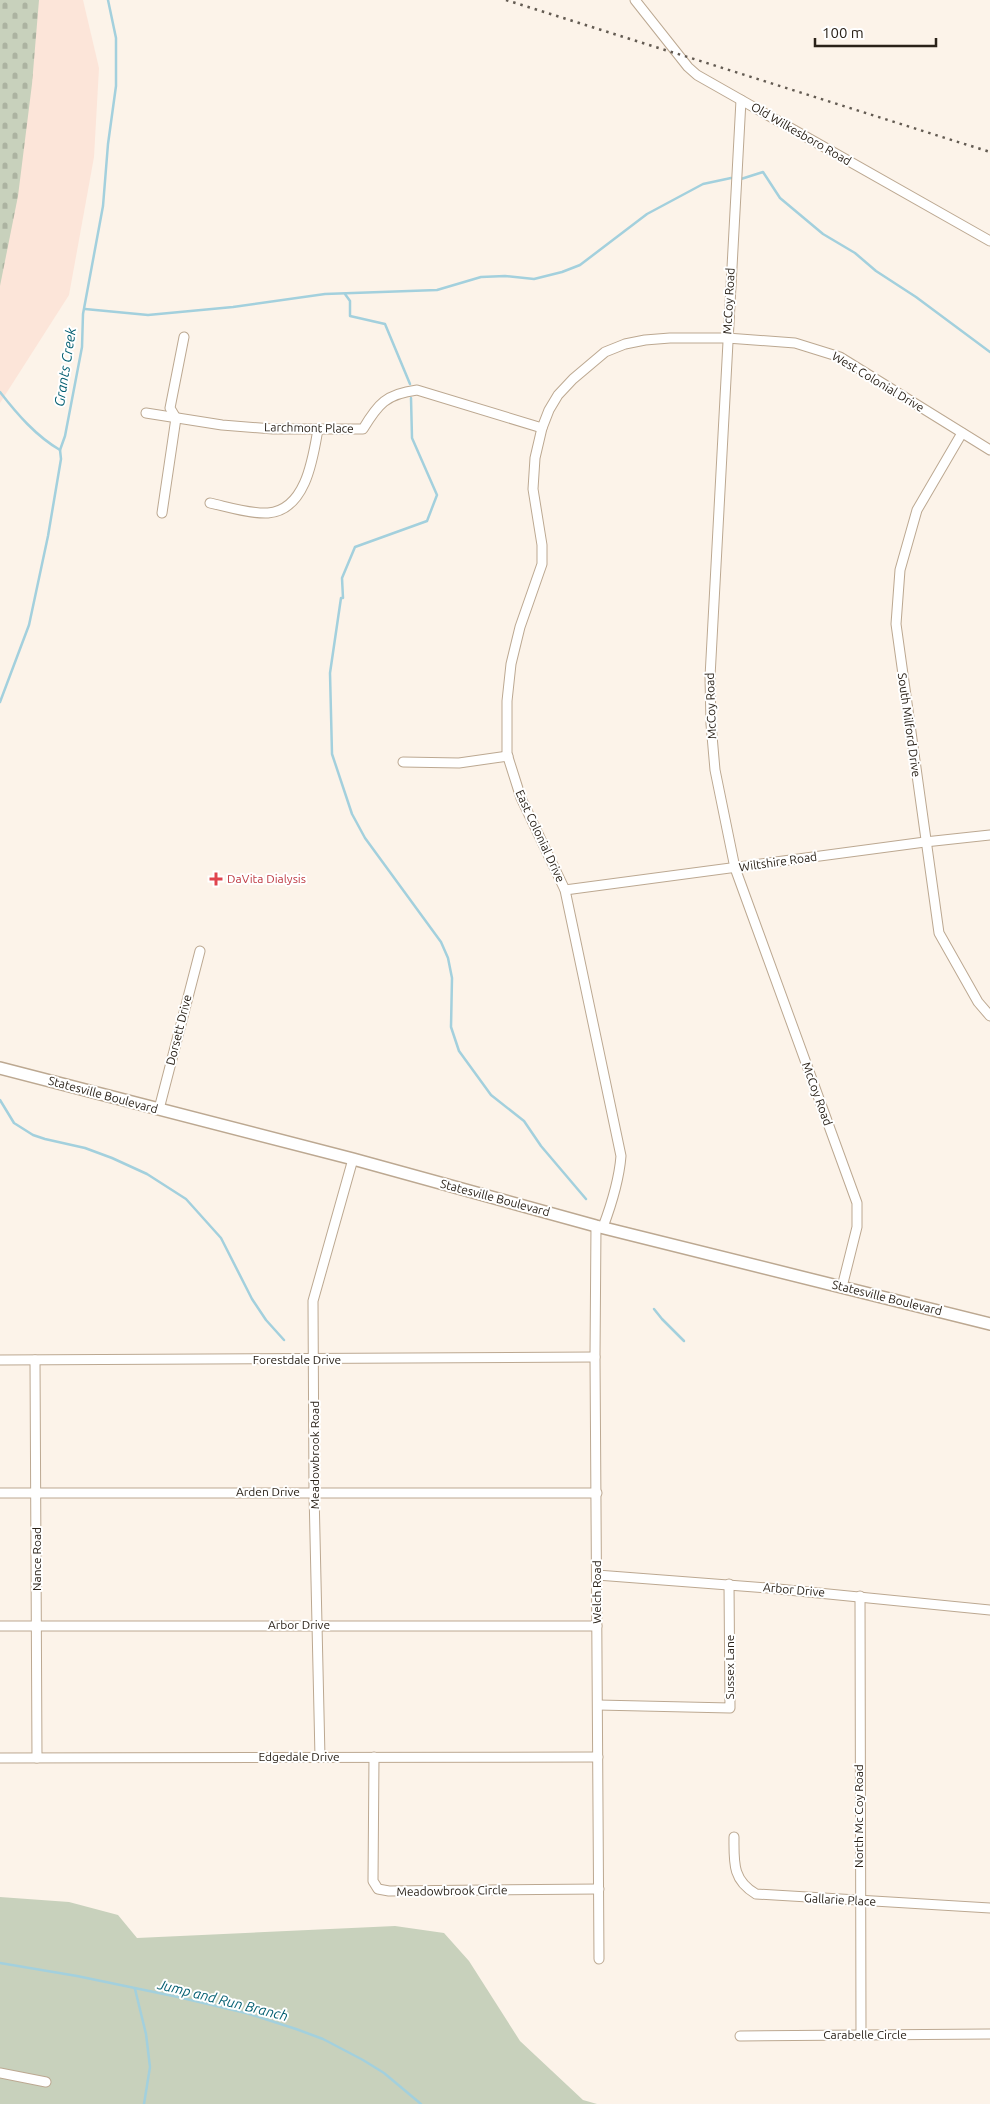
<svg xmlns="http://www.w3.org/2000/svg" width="990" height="2104" font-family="Ubuntu,sans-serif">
  <defs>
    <pattern id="cemetery-stones" width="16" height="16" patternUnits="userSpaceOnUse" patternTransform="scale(1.25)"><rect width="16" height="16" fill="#c8d1bc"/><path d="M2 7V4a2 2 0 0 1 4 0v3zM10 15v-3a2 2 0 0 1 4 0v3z" fill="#acb3a1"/></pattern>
  </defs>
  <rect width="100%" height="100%" fill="#fcf3e9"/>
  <polygon fill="#fce5d9" points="0,0 83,0 99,68 94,157 69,295 0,403"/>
  <polygon fill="#c8d1bc" points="0,1897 69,1902 118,1915 137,1938 395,1926 444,1933 469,1961 520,2041 583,2100 597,2104 0,2104"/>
  <polygon fill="url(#cemetery-stones)" points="0,0 39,0 32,84 18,196 0,286"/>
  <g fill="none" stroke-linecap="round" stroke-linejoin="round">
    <g stroke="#a3d0dd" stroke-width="2.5">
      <polyline points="741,179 763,172 780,198 823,234 855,253 876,271 916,297 990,352"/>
      <polyline points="345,294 350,301 350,316 385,324 410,384"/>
      <polyline points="85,309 148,315 233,307 325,294 437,290 481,277 505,276 534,279 562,272 580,265 647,214 703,184 731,178"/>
      <path d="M0,392C17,414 36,436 60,450"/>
      <polyline points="411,398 412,438 437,495 427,521 355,547 342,578 343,598 341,598 330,673 332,754 352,814 365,838 441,942 448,958 452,978 451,1027 459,1051 491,1095 524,1121 541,1146 586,1199"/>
      <polyline points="0,702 29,625 48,536 61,459 60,450 65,436 82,347 83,314 103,206 108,144 116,86 116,38 108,0"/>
      <polyline points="0,1100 14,1123 33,1135 45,1139 85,1148 112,1158 147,1174 186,1199 221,1238 252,1299 266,1320 284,1340"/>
      <polyline points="654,1309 662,1319 684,1341"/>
      <polyline points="0,1963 77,1976 178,1997 246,2013 296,2029 323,2039 363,2060 384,2073 421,2104"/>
      <polyline points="135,1989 146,2034 150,2067 144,2104"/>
    </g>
    <g stroke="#bca891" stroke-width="11">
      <g id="minor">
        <polyline points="635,0 688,67 697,75 990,241"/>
        <polyline points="741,100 710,677 711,724 715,770 735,868 857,1203 857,1227 842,1287"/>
        <path d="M146,413L222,425L273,429H363C378,404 386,394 417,390L542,428"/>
        <polyline points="962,433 917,510 900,570 896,624 939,933 978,1002 990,1016"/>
        <path d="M210,503C228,507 250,514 268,513C306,510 313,458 318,429"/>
        <polyline points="162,513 176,418 170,408 184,337"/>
        <polyline points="403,762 459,763 508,756"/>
        <polyline points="565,890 925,842 990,835"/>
        <polyline points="159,1109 200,951"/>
        <polyline points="596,1226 595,1357 599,1959"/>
        <path d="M603,1227C612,1203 619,1181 621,1156L565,890L521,798L507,754V701L511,664L520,627L542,564V545L533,489L535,458L542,428L549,410L558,395L573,379L605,352L625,344L645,340L670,338H727L795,343L840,357L990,450"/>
        <polyline points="0,1360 595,1357"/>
        <polyline points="35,1360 37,1758"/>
        <polyline points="0,1493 597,1493"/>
        <polyline points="597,1575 768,1588 990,1610"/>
        <polyline points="860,1596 861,2035"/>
        <polyline points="0,1626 597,1626"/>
        <polyline points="598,1705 730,1708 729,1584"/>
        <polyline points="320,1757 314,1492 313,1301 353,1159"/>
        <polyline points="374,1757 373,1881 378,1889 389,1891 599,1889"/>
        <polyline points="0,1758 598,1757"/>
        <path d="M734,1837C734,1862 732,1880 756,1894L990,1908"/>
        <polyline points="740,2036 990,2034"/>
        <polyline points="0,2073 46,2082"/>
      </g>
    </g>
    <g stroke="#bca891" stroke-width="14">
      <polyline id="major" points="0,1068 353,1159 596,1226 990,1324"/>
    </g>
    <use href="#minor" stroke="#fff" stroke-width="9"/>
    <use href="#major" stroke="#fff" stroke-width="11"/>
    <polyline stroke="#635b52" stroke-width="2.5" stroke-dasharray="2.5 5" stroke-linecap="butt" points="506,0 990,152"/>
  </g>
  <path fill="#e0444e" stroke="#fff" stroke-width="2" d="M213.5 871.5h5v5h5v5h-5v5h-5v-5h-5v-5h5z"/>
  <g text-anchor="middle" stroke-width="4" stroke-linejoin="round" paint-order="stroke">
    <g font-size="12" fill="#2a2219" stroke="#fff">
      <text transform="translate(801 134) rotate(30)" y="4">Old Wilkesboro Road</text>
      <text transform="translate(729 301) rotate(-87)" y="4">McCoy Road</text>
      <text transform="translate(878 382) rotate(31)" y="4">West Colonial Drive</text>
      <text transform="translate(309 428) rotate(1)" y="4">Larchmont Place</text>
      <text transform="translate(711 706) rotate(-92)" y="4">McCoy Road</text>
      <text transform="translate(909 725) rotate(82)" y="4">South Milford Drive</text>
      <text transform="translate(540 836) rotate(65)" y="4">East Colonial Drive</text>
      <text transform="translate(778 862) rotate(-8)" y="4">Wiltshire Road</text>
      <text transform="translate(179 1030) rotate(-76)" y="4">Dorsett Drive</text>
      <text transform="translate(817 1094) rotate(70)" y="4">McCoy Road</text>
      <text transform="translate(103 1095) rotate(15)" y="4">Statesville Boulevard</text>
      <text transform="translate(495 1198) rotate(15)" y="4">Statesville Boulevard</text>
      <text transform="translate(887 1298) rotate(14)" y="4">Statesville Boulevard</text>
      <text x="297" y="1364">Forestdale Drive</text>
      <text transform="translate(315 1455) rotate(-90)" y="4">Meadowbrook Road</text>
      <text x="268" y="1496">Arden Drive</text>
      <text transform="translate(37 1559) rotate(-90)" y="4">Nance Road</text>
      <text transform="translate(794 1590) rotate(5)" y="4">Arbor Drive</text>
      <text transform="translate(597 1592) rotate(-90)" y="4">Welch Road</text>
      <text x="299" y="1629">Arbor Drive</text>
      <text transform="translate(730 1667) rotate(-90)" y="4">Sussex Lane</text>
      <text x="299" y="1761">Edgedale Drive</text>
      <text transform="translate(859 1816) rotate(-90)" y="4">North Mc Coy Road</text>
      <text transform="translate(452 1891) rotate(-1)" y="4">Meadowbrook Circle</text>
      <text transform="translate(840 1900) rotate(3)" y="4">Gallarie Place</text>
      <text x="865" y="2039">Carabelle Circle</text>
    </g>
    <g font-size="12" fill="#be3a42" stroke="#fff" text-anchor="start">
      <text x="227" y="883">DaVita Dialysis</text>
    </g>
    <g font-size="14" font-style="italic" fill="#005d70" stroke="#fff">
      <text transform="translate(65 367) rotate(-81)" y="5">Grants Creek</text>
      <text transform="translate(223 2000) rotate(14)" y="5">Jump and Run Branch</text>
    </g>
  </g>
  <path d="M815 38v8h121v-8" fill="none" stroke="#2a2219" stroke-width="2.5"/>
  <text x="822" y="38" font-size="15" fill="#2a2219" stroke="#ffffff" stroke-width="4" paint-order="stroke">100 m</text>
</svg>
